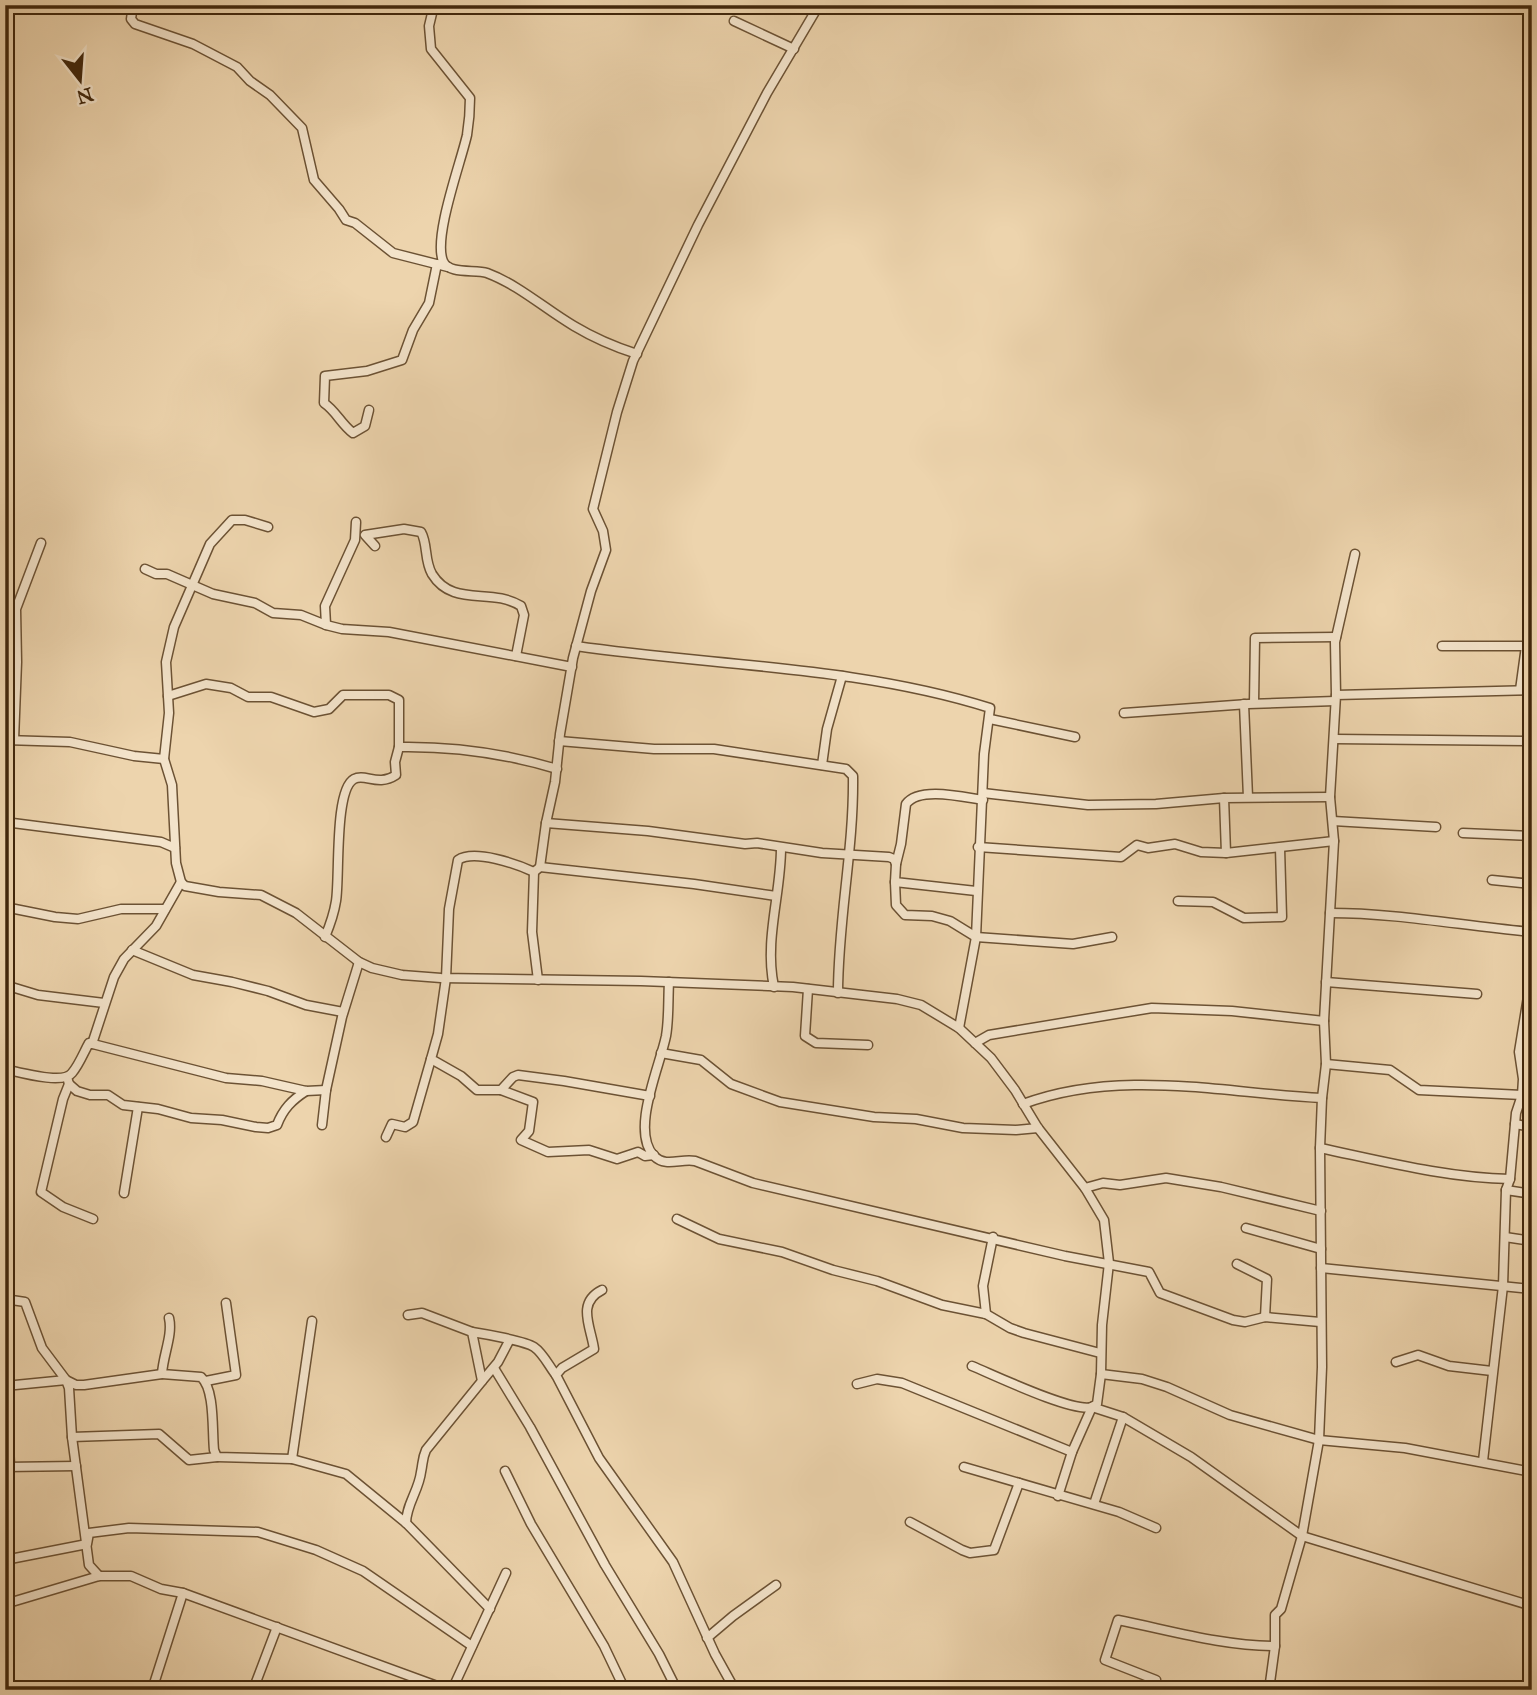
<svg xmlns="http://www.w3.org/2000/svg" width="1537" height="1695" font-family="'IM FELL Great Primer',serif">
  <rect width="100%" height="100%" fill="#edd4ad"/>
  <filter id="stains"><feTurbulence type="fractalNoise" baseFrequency=".00286" numOctaves="4"/><feColorMatrix values="0 0 0 0 .2 0 0 0 0 .09 0 0 0 0 .02 0 0 0 .5 -.17"/></filter>
  <radialGradient id="worn" r=".72"><stop offset=".6" stop-color="#630" stop-opacity="0"/><stop offset="1" stop-color="#630" stop-opacity=".3"/></radialGradient>
  <g fill="none" stroke-linecap="round" stroke-linejoin="round">
    <g stroke="#6c5234" stroke-width="11">
      <g id="minor">
        <polyline points="133,5 131,19 135,24 193,44 237,67 250,81 270,95 302,128 314,180 339,209 346,220 355,223 393,253 448,267"/>
        <path d="M434,5L429,26L431,49L470,98C470,111 469,123 467,135C461,162 433,237 443,261C449,275 475,269 487,273C519,285 545,309 574,326C594,338 615,347 637,354"/>
        <polyline points="734,21 794,49"/>
        <path d="M369,410L365,426L353,433C341,424 336,411 324,403L325,376L367,371L402,360L413,330L429,303L437,264"/>
        <polyline points="268,527 245,520 232,520 210,544 174,627 166,662 169,713 164,759 172,785 176,863 181,882 185,886 219,892 261,895 296,913 359,962 372,968 402,975 441,978 641,981 793,987 897,999 921,1005 959,1028 991,1058 1015,1090 1038,1128 1085,1188 1104,1220 1109,1263 1102,1325 1101,1374 1097,1404 1092,1407 1123,1417 1191,1457 1302,1536 1532,1606"/>
        <path d="M375,546L365,535L404,529L421,532C428,544 424,560 432,574C453,608 491,587 521,606L524,615L516,656"/>
        <polyline points="145,569 156,574 167,574 213,594 255,603 273,613 301,615 326,625 342,629 389,632 572,667"/>
        <polyline points="326,625 325,606 355,540 356,522"/>
        <path d="M576,646C714,666 857,666 990,708L984,754L976,937L959,1028"/>
        <polyline points="1442,646 1532,646"/>
        <polyline points="1520,690 1526,646"/>
        <polyline points="1336,695 1335,642 1355,554"/>
        <polyline points="168,696 206,684 231,688 248,697 271,697 314,712 329,709 343,695 389,695 399,700 399,747"/>
        <polyline points="1254,703 1255,638 1336,637"/>
        <polyline points="1244,704 1248,797"/>
        <polyline points="1124,713 1248,704 1335,701"/>
        <polyline points="990,719 1075,737"/>
        <polyline points="1335,739 1532,741"/>
        <polyline points="5,740 70,742 134,756 164,759"/>
        <polyline points="14,740 17,662 16,609 41,543"/>
        <path d="M559,741L654,749H714L846,769L853,776C854,849 838,920 838,993"/>
        <polyline points="822,765 827,729 842,676"/>
        <polyline points="983,793 1088,805 1156,804 1224,798"/>
        <polyline points="1333,821 1436,827"/>
        <polyline points="5,822 161,842 175,848"/>
        <polyline points="546,823 648,831 745,844 757,843 822,853 889,857 894,859 896,864 895,882 976,891"/>
        <polyline points="1463,833 1532,836"/>
        <polyline points="978,847 1121,857 1137,845 1148,848 1175,844 1201,852 1226,853 1334,841"/>
        <polyline points="1226,853 1224,798 1330,797"/>
        <path d="M896,864L901,844L906,804C919,786 963,797 983,800"/>
        <polyline points="540,867 694,884 776,896"/>
        <path d="M534,872C517,864 474,849 458,860L449,909L446,978L438,1034L431,1059L461,1076L477,1090H501L513,1077L518,1075L564,1081L650,1096"/>
        <polyline points="1492,880 1532,884"/>
        <polyline points="895,882 896,905 905,915 932,916 950,921 976,937 1073,944 1112,937"/>
        <polyline points="1178,901 1213,902 1244,918 1282,917 1280,848"/>
        <polyline points="5,907 55,917 78,919 121,909 165,909"/>
        <path d="M1330,913C1398,913 1464,926 1532,932"/>
        <path d="M325,937C330,925 334,914 336,901C340,877 334,790 354,779C365,773 378,787 396,775L395,762L399,747C454,746 504,753 557,769"/>
        <polyline points="132,950 193,975 232,982 268,991 306,1005 343,1012"/>
        <polyline points="538,980 532,932 534,872 540,867 546,823 555,782 560,734 573,658 591,591 606,550 603,531 593,509 617,412 633,361 698,225 767,93 819,5"/>
        <path d="M669,982C668,1000 669,1019 666,1036C660,1066 630,1131 654,1156C666,1168 681,1158 695,1161L753,1183L1065,1256L1149,1272L1160,1293L1233,1320L1245,1322L1265,1317L1320,1322"/>
        <polyline points="1326,982 1477,994"/>
        <polyline points="5,985 38,995 104,1003"/>
        <path d="M774,987C764,940 781,894 781,848"/>
        <polyline points="808,989 805,1036 816,1043 868,1045"/>
        <polyline points="975,1043 989,1035 1152,1008 1232,1011 1324,1021"/>
        <polyline points="92,1044 114,977 124,959 156,926 181,882"/>
        <polyline points="661,1053 701,1060 731,1084 780,1102 874,1117 916,1119 963,1128 1016,1130 1038,1128"/>
        <polyline points="1326,1064 1390,1070 1419,1090 1522,1095"/>
        <path d="M5,1069C19,1072 63,1085 72,1073C79,1065 84,1052 89,1043L226,1078L262,1081L306,1091L326,1090"/>
        <path d="M67,1077L69,1084L77,1091L90,1095H108L123,1105L158,1109L191,1118L222,1120L256,1127L268,1128L277,1125C283,1109 292,1100 306,1091"/>
        <polyline points="69,1084 63,1099 41,1192 63,1207 93,1219"/>
        <polyline points="501,1090 533,1102 529,1131 521,1140 548,1152 589,1150 617,1159 638,1152 645,1156 654,1155"/>
        <path d="M1023,1104C1120,1068 1222,1093 1322,1098"/>
        <polyline points="1515,1124 1532,1127"/>
        <polyline points="322,1125 326,1090 342,1017 359,962"/>
        <polyline points="386,1137 392,1124 405,1127 413,1122 431,1059"/>
        <path d="M1320,1148C1382,1161 1447,1178 1510,1179"/>
        <polyline points="1085,1188 1103,1183 1120,1185 1166,1178 1221,1187 1321,1211"/>
        <polyline points="1506,1190 1532,1194"/>
        <polyline points="124,1193 138,1107"/>
        <polyline points="677,1219 719,1239 782,1252 833,1270 877,1281 942,1305 986,1314 1010,1328 1024,1333 1100,1353"/>
        <polyline points="1246,1228 1321,1249"/>
        <polyline points="1505,1237 1532,1241"/>
        <polyline points="1237,1264 1267,1279 1265,1317"/>
        <polyline points="1321,1268 1532,1289"/>
        <path d="M602,1290C576,1303 591,1327 594,1349L562,1368L556,1375L599,1458L673,1562L715,1654L735,1690"/>
        <polyline points="5,1299 25,1302 42,1348 66,1380 69,1388 72,1437 89,1565 99,1576"/>
        <polyline points="986,1314 983,1286 993,1237"/>
        <path d="M169,1318C173,1335 163,1355 162,1374L201,1377C215,1389 212,1431 214,1450L217,1457L292,1459L346,1474L406,1523L490,1609"/>
        <path d="M472,1332C485,1334 525,1341 534,1347C543,1353 549,1366 556,1375"/>
        <polyline points="1396,1362 1418,1355 1449,1366 1492,1371"/>
        <path d="M972,1366C994,1375 1073,1413 1092,1407"/>
        <polyline points="494,1368 530,1427 605,1565 659,1654 677,1690"/>
        <polyline points="1101,1374 1142,1379 1167,1387 1230,1415 1319,1440 1405,1448 1532,1472"/>
        <polyline points="206,1381 236,1375 226,1303"/>
        <polyline points="482,1381 498,1362 509,1341"/>
        <polyline points="857,1384 877,1379 902,1383 1072,1452 1092,1407"/>
        <polyline points="5,1386 66,1380 76,1385 84,1385 162,1374"/>
        <polyline points="6,1386 10,1467"/>
        <polyline points="72,1437 159,1434 189,1460 217,1457"/>
        <polyline points="292,1459 312,1321"/>
        <polyline points="1483,1461 1503,1286 1506,1190 1510,1179 1516,1113 1522,1095 1523,1079 1519,1052 1532,972"/>
        <polyline points="6,1467 76,1466"/>
        <polyline points="964,1467 1119,1512 1156,1528"/>
        <polyline points="505,1471 531,1524 604,1646 625,1690"/>
        <polyline points="1058,1496 1072,1452"/>
        <polyline points="1094,1504 1123,1417"/>
        <polyline points="910,1522 962,1550 970,1553 994,1550 1019,1483"/>
        <path d="M406,1523C406,1505 419,1490 421,1472C423,1463 422,1459 426,1450L482,1381L472,1332L422,1313L408,1315"/>
        <polyline points="5,1560 87,1544 89,1533 129,1528 258,1532 316,1550 363,1571 472,1646"/>
        <polyline points="5,1604 99,1576 131,1576 161,1589 183,1593 448,1690"/>
        <polyline points="707,1638 733,1616 776,1585"/>
        <path d="M1156,1680L1105,1660L1118,1620C1169,1630 1222,1646 1275,1646"/>
        <polyline points="152,1690 183,1593"/>
        <polyline points="253,1690 277,1627"/>
        <polyline points="452,1690 506,1573"/>
        <polyline points="1269,1690 1275,1646 1275,1615 1281,1609 1302,1536 1319,1440 1322,1367 1320,1148 1322,1098 1326,1064 1324,1021 1334,841 1330,797 1336,695 1532,690"/>
      </g>
    </g>
    <use href="#minor" stroke="#f3e3ca" stroke-width="8"/>
  </g>
  <rect width="1537" height="1695" fill="none" stroke="#edd4ad" stroke-width="28"/>
  <rect x="7" y="7" width="1523" height="1681" fill="none" stroke="#41270c" stroke-width="3.5"/>
  <rect x="14" y="14" width="1509" height="1667" fill="none" stroke="#41270c" stroke-width="2"/>
  <g transform="translate(80 80) rotate(163)" stroke="#f3e3ca" stroke-width="5" paint-order="stroke">
  <path d="M0-5L12 26L0 18L-12 26Z" fill="#41270c"/>
  <text y="-10" font-size="19" font-weight="bold" text-anchor="middle" fill="#41270c">N</text>
  </g>
  <rect width="100%" height="100%" filter="url(#stains)"/>
  <rect width="100%" height="100%" fill="url(#worn)"/>
</svg>
